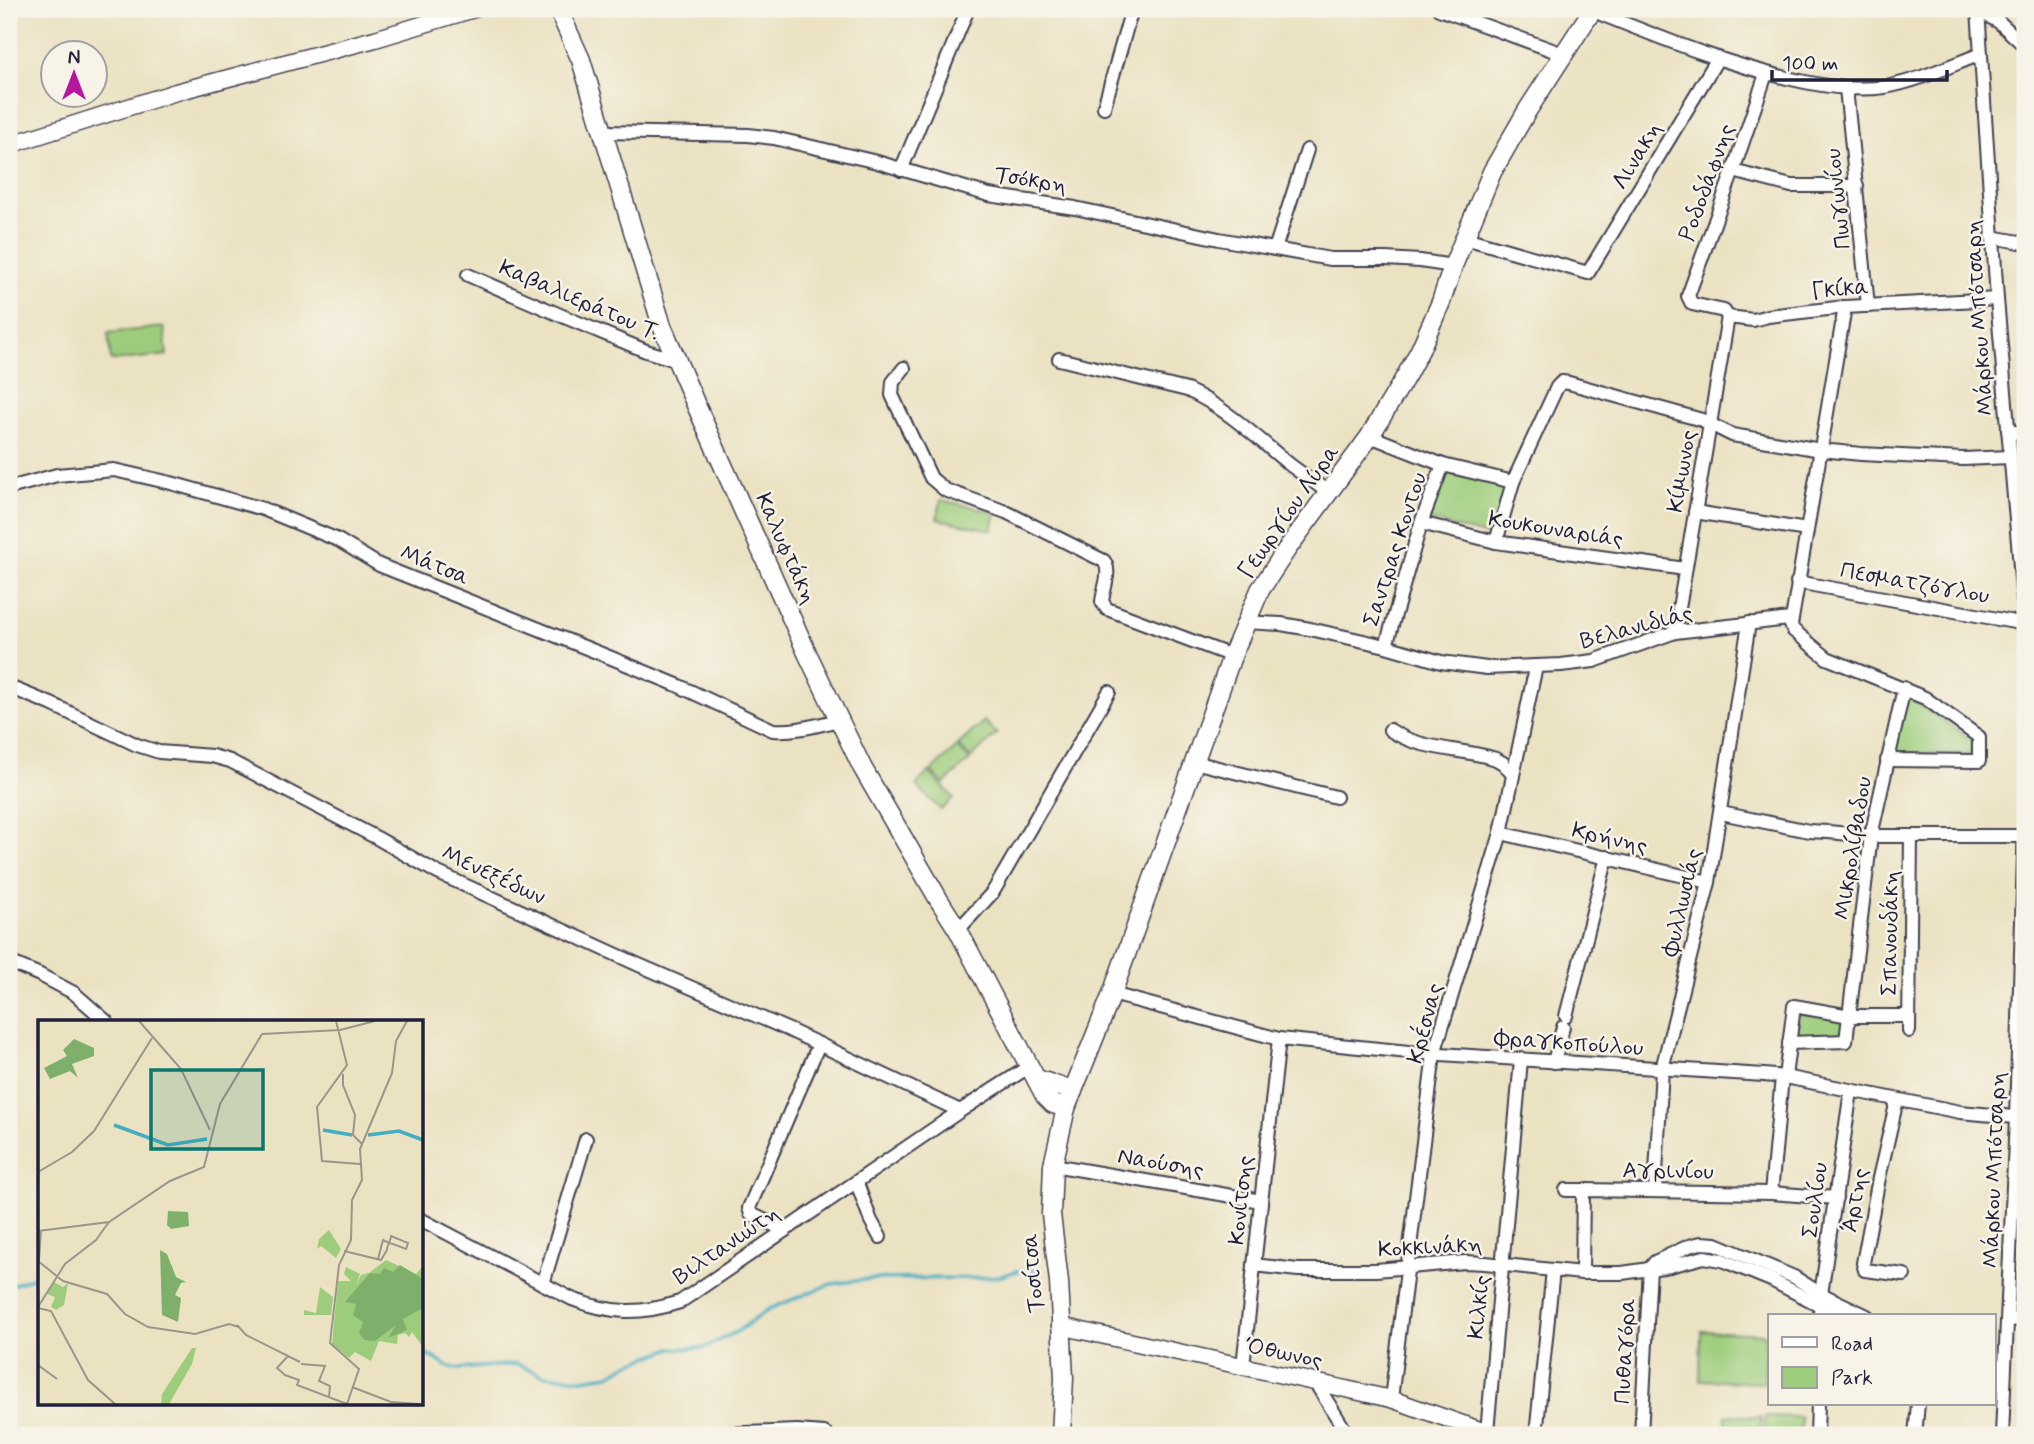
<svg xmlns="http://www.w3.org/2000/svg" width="2034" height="1444" font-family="Mynerve,sans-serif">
  <rect width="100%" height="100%" fill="#f7f3e8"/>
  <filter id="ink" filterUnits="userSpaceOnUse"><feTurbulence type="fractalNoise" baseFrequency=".0143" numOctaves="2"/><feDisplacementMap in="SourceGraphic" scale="14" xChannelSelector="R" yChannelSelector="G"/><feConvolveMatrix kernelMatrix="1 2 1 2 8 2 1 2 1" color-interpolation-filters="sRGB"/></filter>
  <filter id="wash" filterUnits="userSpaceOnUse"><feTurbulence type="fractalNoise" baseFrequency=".00686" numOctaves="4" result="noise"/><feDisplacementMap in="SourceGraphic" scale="28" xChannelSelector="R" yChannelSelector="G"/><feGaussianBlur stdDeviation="1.57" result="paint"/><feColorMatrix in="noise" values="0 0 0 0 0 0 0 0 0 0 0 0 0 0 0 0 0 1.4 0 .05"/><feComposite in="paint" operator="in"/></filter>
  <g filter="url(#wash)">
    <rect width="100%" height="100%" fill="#ebe2c2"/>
    <g fill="#9dcd7c" stroke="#60785c" stroke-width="2">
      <polygon points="164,327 167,355 111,361 108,333"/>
      <polygon points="1446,470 1507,484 1491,537 1429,520"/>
      <polygon points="941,500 996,512 992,530 937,519"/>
      <polygon points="1906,696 1972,740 1971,754 1892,753"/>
      <polygon points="984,721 997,734 971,758 958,745"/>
      <polygon points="957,747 970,760 944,784 931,771"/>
      <polygon points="929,772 954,798 941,810 916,785"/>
      <polygon points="1799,1013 1846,1019 1844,1037 1795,1039"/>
      <polygon points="1701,1331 1765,1334 1764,1383 1700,1380"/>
      <polygon points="1726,1415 1761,1417 1760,1435 1725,1434"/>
      <polygon points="1765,1416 1801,1417 1800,1435 1764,1435"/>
    </g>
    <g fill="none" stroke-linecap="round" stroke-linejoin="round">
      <g stroke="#43adc2" stroke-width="3.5">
        <polyline points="9,1286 40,1275"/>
        <polyline points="422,1354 434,1358 446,1366 458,1369 517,1364 543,1375 582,1379 610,1375 628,1364 670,1349 704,1348 738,1331 769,1309 831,1284 870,1279 977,1278 1001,1276 1017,1271 1037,1270"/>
      </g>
    </g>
  </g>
  <g filter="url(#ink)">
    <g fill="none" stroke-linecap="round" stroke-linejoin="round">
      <g stroke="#403f4f" stroke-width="16">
        <g id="minor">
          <polyline points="1439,9 1563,54"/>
          <polyline points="1978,9 1997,299 2025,625"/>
          <path d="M1591,10C1661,38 1731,67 1805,82C1831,87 1858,91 1885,87C1918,81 1949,66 1981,54"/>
          <polyline points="1978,10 1999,22 2025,46"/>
          <polyline points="1766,74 1733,171 1688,296 1692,304 1724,311 1728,317 1753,320 1768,316 1845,307 1997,299"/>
          <polyline points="1846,88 1868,306"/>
          <polyline points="1104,107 1132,9"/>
          <polyline points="604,132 748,135 774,138 877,162 989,195 1075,208 1219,239 1330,259 1386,259 1420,261 1453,266"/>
          <polyline points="901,170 968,9"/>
          <polyline points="1733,171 1791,186 1857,186"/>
          <polyline points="1992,237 2025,243"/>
          <polyline points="1465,238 1588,273 1718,58"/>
          <polyline points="1275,249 1307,150"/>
          <polyline points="468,275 567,318 646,351 676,360"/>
          <polyline points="1845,307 1791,625 1793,630 1827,658 1925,698 1979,737 1979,761 1887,760"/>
          <path d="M1059,359L1187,390C1225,407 1257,438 1289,464C1302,474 1316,483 1329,493"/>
          <path d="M904,368L893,382L892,395L931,478L945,490L1006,512L1104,561C1112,572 1103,589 1102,602L1107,609L1232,656"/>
          <polyline points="2008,431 2025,434"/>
          <polyline points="1370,436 1443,465 1513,482"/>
          <path d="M9,488L57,475L114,470L171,483L263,509L338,540L379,565L609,657L677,685L773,730C795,732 817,725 839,720"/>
          <polyline points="1695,512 1807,530"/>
          <polyline points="1421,523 1496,542 1685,569"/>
          <polyline points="1496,542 1513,482 1557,387 1562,382 1569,383 1702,420 1732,435 1821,450 1861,454 1963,459 2010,457"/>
          <polyline points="1797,582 2025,624"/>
          <polyline points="1245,622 1281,624 1310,629 1386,646 1441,662 1487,668 1561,665 1594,661 1675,632 1790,619"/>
          <polyline points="1675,632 1728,317"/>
          <polyline points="1386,646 1421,523 1443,465"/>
          <polyline points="9,687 51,704 137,745 159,752 212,756 230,761 377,838 438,873 639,965 789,1030 960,1111"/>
          <path d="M1390,730C1421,751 1462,748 1496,759L1503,763L1513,775"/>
          <polyline points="1194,762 1336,797"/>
          <polyline points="1721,813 1809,831 1828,832 1871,836 2025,836"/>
          <polyline points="1501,833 1709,882"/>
          <polyline points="958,930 993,892 1109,692"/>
          <polyline points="9,962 40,975 74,993 107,1022"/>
          <polyline points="1112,994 1279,1039 1409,1052 1764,1075 1785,1077 1960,1112 2025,1118"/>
          <polyline points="1566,1016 1607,857"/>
          <polyline points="1909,1031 1911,836"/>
          <polyline points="1789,1043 1846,1041 1871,836 1904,688"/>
          <polyline points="1554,1062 1563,1027"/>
          <polyline points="1785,1077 1794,1006 1850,1016 1909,1016"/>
          <polyline points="1897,1100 1879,1178 1863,1263 1865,1270 1904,1275"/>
          <polyline points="1053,1165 1261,1201"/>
          <polyline points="857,1183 871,1221 880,1237"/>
          <polyline points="1566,1190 1583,1190"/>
          <polyline points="1655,1190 1662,1069 1709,882 1749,623"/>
          <polyline points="1771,1193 1782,1077"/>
          <path d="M422,1220L572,1299C612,1314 639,1315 680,1302L960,1111L1030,1066"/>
          <polyline points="784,1230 751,1214 749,1208 819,1044"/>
          <polyline points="1254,1265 1298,1270 1376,1270 1465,1262 1485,1263 1582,1273 1622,1273 1670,1266 1704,1257 1722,1260 1771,1280 1841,1316"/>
          <polyline points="1650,1268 1655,1262 1689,1246 1701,1243 1716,1244 1794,1277 1821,1294 1867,1316"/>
          <polyline points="1582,1273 1583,1190 1771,1193 1836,1198"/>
          <polyline points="543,1284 586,1139"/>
          <polyline points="1820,1316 1821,1294 1851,1091"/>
          <polyline points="2008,1320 2025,1319"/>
          <polyline points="1243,1366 1279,1039"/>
          <polyline points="1315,1382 1348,1435"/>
          <polyline points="1391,1399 1434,1054 1501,833 1536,666"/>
          <polyline points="1487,1432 1521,1060"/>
          <polyline points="693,1435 797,1431 824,1433 827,1435"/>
          <polyline points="1536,1435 1553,1270"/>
          <polyline points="1641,1435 1650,1268"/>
          <polyline points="1817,1435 1818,1404"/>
          <polyline points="1915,1435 1918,1404"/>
          <polyline points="2002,1435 2016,1118 2025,822"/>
        </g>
      </g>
      <g stroke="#403f4f" stroke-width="19">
        <g id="tertiary">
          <polyline points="9,145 176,92 375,39 474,9"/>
          <polyline points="1060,1326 1391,1399 1494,1435"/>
        </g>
      </g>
      <g stroke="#403f4f" stroke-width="21">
        <g id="secondary">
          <polyline points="558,9 581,60 662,326 696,405 808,655 862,767 939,900 958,930 1045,1096 1053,1104 1066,1108"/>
          <polyline points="1037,1079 1073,1091"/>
          <polyline points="1061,1435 1064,1378 1059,1282 1051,1214 1053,1165 1066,1108 1112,994 1232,656 1260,590 1287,549 1370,436 1406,376 1420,350 1441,302 1453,266 1492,172 1527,111 1593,9"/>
        </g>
      </g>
      <use href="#minor" stroke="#fff" stroke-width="12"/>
      <use href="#tertiary" stroke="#fff" stroke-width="16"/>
      <use href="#secondary" stroke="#fff" stroke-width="18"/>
    </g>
  </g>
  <g text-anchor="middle" stroke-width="5" stroke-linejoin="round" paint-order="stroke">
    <g font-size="23" fill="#22223b" stroke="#f7f3e8">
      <text transform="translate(1636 155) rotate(-59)" y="8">Λινακη</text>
      <text transform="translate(1031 179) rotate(9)" y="8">Τσόκρη</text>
      <text transform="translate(1706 182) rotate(-70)" y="8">Ροδοδάφνης</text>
      <text transform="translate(1837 199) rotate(-96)" y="8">Πωγωνίου</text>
      <text transform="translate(1840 288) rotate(-5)" y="8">Γκίκα</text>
      <text transform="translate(580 299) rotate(23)" y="8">Καβαλιεράτου Τ.</text>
      <text transform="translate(1978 318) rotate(-94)" y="8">Μάρκου Μπότσαρη</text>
      <text transform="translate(1681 471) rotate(-80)" y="8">Κίμωνος</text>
      <text transform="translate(1288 511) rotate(-55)" y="8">Γεωργίου Λύρα</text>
      <text transform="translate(1556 528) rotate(9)" y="8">Κουκουναριάς</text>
      <text transform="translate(787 548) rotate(66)" y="8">Καλυφτάκη</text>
      <text transform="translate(1394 549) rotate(-72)" y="8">Σαντρας Κοντου</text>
      <text transform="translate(435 564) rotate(22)" y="8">Μάτσα</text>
      <text transform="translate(1915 582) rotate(10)" y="8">Πεσματζόγλου</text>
      <text transform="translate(1636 626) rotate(-15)" y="8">Βελανιδιάς</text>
      <text transform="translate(1610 837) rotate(13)" y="8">Κρήνης</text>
      <text transform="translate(1852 848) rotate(-81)" y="8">Μικρολίβαδου</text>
      <text transform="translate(494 874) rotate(25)" y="8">Μενεξέδων</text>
      <text transform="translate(1681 902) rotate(-77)" y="8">Φυλλωσιάς</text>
      <text transform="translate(1889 933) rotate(-89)" y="8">Σπανουδάκη</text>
      <text transform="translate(1424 1023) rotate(-75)" y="8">Κρέσνας</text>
      <text transform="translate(1569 1042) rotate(4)" y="8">Φραγκοπούλου</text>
      <text transform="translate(1161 1162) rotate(10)" y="8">Ναούσης</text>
      <text transform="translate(1668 1170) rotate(1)" y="8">Αγρινίου</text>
      <text transform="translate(1993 1170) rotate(-88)" y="8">Μάρκου Μπότσαρη</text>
      <text transform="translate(1240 1200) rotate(-84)" y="8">Κονίτσης</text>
      <text transform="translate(1814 1200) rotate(-82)" y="8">Σουλίου</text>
      <text transform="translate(1854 1200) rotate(-79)" y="8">Άρτης</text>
      <text transform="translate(726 1244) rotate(-34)" y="8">Βιλτανιώτη</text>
      <text transform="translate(1430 1246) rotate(-3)" y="8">Κοκκινάκη</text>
      <text transform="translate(1032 1273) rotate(-95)" y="8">Τοσίτσα</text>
      <text transform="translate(1478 1307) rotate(-84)" y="8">Κιλκίς</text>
      <text transform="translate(1624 1351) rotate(-87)" y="8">Πυθαγόρα</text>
      <text transform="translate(1284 1352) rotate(12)" y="8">Όθωνος</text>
    </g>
  </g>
  <g transform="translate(38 1020)">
    <rect width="385" height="385" fill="#ebe2c2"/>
    <path d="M291,210L303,229L298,238L283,226L279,229L281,219ZM348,240L378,254L385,246V327L374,312L371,317L367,313L360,315L359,324L341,321L333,341L317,332L311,338L294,324L300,261H313L306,254L308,247L322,254L318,266L323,255L330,253L326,250L331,253ZM16,262L25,267L30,263L26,285L18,290L13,287L17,277L9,274ZM282,267L295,277L293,295H266V290L278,293ZM154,328H158L154,344L131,384H123L124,374Z" fill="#9dcd7c"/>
    <path d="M36,19L56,28V36L34,44L40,58L32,51L12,59L6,48L29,36L25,30ZM130,191L150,192L151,206L133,209L129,205ZM122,230L129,234L138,257L148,262L143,263L137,275L143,278L140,302L124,295ZM362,245L385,259V288L365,299L369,310L350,318L358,305L337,321L326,320L321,313L325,302L315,295L318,284L307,282L332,253L342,254L346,248L355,252Z" fill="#7eb06c"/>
    <path fill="none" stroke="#43adc2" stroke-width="3.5" d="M76,105L130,125L169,119M285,110L314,115M330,115L361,111L385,120"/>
    <path fill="none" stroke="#9b958c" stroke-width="2" d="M101,1L143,49L172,110M298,1L309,45L279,87L284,141L322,144M224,14L302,10L337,1M305,54V65L317,95L315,115L324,124M0,152L34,132L56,111L114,18M0,211L71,202L132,161L166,147L182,84L224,14M306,231L343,240L349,230V228L351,223L353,217V216L370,223L368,229L355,224L351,223L345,220L340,239M0,241L25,261L69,274L87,294L110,307L157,314L191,304L201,307M1,241L3,210M0,287L27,244L58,220L71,202M0,288L13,291L50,360L77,384M199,305L208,315L262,342M250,336L239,348L247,355L261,360L259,365L309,384M263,344L287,346L281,361L292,366L291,377M0,345L19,359M314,367L353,382L382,384M309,384L321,349L292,323L301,245L313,220L314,180L324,160L322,129L354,53L358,21L369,1"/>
    <path fill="#0f766e" fill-opacity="0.15" stroke="#0f766e" stroke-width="3.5" d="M113,50H225V129H113Z"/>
    <rect width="385" height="385" fill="none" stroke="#22223b" stroke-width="3.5"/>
  </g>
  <rect width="2034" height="1444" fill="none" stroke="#f7f3e8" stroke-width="35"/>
  <rect x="1768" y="1314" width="228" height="91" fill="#f7f3e8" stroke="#a29fa3" stroke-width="2"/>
  <rect x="1782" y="1337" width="35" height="10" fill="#ffffff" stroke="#a29fa3" stroke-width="2"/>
  <text x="1831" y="1350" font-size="21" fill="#22223b">Road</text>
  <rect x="1782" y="1367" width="35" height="21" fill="#9dcd7c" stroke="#a29fa3" stroke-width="2"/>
  <text x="1831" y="1384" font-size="21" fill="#22223b">Park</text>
  <g transform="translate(74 74)"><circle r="33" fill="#f7f3e8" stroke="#a29fa3" stroke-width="2"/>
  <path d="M0-5L12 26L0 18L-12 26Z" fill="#b5179e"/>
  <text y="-10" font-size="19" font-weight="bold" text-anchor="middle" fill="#22223b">N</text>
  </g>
  <path d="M1772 70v10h175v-10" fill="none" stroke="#22223b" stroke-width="3.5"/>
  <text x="1782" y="70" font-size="21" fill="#22223b" stroke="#f7f3e8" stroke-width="5" paint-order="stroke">100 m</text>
</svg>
